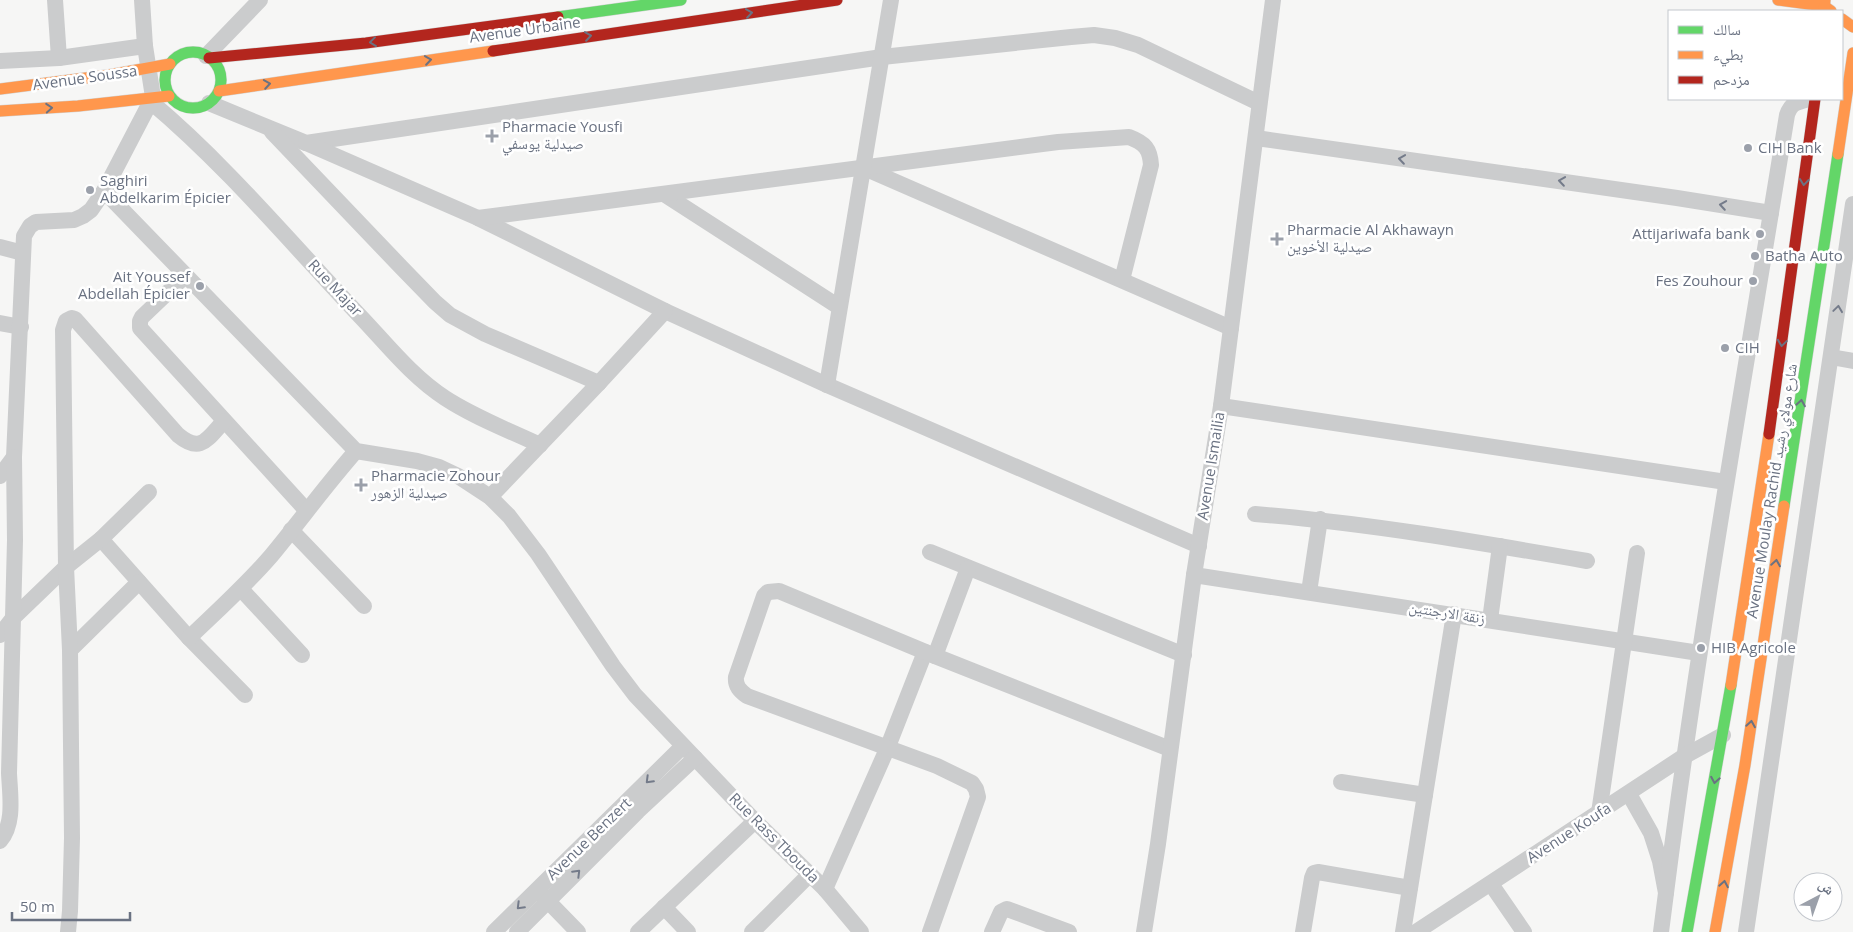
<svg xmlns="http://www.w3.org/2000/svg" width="1853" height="932" font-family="'Open Sans','Noto Naskh Arabic',sans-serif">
  <rect width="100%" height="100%" fill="#f6f6f5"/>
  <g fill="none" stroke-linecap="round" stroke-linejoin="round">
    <g stroke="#d3d4d4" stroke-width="12">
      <g id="fast">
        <polyline points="558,17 681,0"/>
        <circle cx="193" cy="80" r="28"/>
        <polyline points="1784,506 1838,154"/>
        <polyline points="1687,932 1731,685"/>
      </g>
    </g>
    <g stroke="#d3d4d4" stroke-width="12">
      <g id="slow">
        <polyline points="1778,0 1824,6 1831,11"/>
        <polyline points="1824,11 1825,0"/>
        <polyline points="1842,19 1853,27"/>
        <polyline points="0,89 109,75 170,64"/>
        <polyline points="219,91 493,51"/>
        <polyline points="0,111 78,106 169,96"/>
        <polyline points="1838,154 1853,53"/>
        <polyline points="1731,685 1769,434"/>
        <polyline points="1715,932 1745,765 1784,506"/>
      </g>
    </g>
    <g stroke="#d3d4d4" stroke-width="12">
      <g id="jam">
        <polyline points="493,51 837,0"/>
        <polyline points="209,58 366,43 558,17"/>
        <polyline points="1769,434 1815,99"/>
      </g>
    </g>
    <g stroke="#cbcccd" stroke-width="16">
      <polyline points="55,0 59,58"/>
      <polyline points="206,56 260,0"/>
      <polyline points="0,61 59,58 145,46"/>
      <path d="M151,102C226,165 290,242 358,314C385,342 411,376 445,398C474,417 508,430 540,445"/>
      <polyline points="209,103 306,143 882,57 1071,37 1094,35 1115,38 1138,45 1259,103"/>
      <polyline points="272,132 401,267 435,302 450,315 485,334 599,383"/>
      <polyline points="1256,138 1677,198 1771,213"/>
      <polyline points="306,143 478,218 665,311 827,385 1199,546"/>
      <polyline points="864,168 1231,328"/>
      <polyline points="104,191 356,451 417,461 439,467 458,476 490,497 509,516 538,554 613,666 635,695 755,821 825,889 861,932"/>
      <polyline points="664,194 839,307"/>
      <path d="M478,218L1058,142L1129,137C1145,143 1150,149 1151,165L1122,280"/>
      <polyline points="0,247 23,253"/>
      <polyline points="185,276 142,317 140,321 140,328 306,510"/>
      <polyline points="0,323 21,327"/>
      <polyline points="1831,357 1853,361"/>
      <polyline points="827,385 891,0"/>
      <polyline points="1221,406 1726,482"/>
      <polyline points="0,476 14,457 24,236 30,226 36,222 74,220 83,216 91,210 104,191 153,97 145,46 142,0"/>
      <polyline points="490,497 599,383 665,311"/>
      <path d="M1255,514C1366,523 1477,542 1587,561"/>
      <polyline points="291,530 364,606"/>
      <polyline points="101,539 189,638 245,695"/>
      <polyline points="930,552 1184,655"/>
      <polyline points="1194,575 1699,653"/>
      <polyline points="241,589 302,655"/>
      <polyline points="1309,592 1320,519"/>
      <polyline points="1490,620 1500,546"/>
      <polyline points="0,635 13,618 66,567 101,539 149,492"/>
      <path d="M189,638C217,611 246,585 271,556C300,521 326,485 356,451"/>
      <polyline points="70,650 139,582"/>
      <polyline points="935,656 968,568"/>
      <polyline points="1341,782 1425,795"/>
      <polyline points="1629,794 1651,833 1660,861 1666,893 1661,932"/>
      <polyline points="1599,813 1637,553"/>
      <path d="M0,841C15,823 10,796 9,773L15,540L14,457"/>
      <polyline points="1491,884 1524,932"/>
      <polyline points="825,889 887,749 925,652"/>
      <path d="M1666,893C1699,633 1745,374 1787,115C1791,103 1797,102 1809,99"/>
      <polyline points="541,894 578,932"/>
      <polyline points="664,907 688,932"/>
      <path d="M68,932L70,911L72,838L70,650L66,567L63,330L66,321L72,318L75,319L178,435C201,454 207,439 224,421"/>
      <polyline points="494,932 683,746"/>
      <polyline points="517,932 638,811 695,758"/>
      <polyline points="638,932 755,821"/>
      <polyline points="752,932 810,874"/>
      <path d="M930,932L978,797L976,789L972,783L937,766L747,696C740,691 735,686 736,677L764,596L768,592L779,591L935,656L1170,749"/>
      <polyline points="992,932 1001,912 1007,909 1069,932"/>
      <polyline points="1144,932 1158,844 1194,575 1221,406 1273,0"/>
      <polyline points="1303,932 1312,878 1314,873 1318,872 1410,888"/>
      <polyline points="1403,932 1454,614"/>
      <polyline points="1416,932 1683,757 1723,735"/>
      <polyline points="1746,932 1853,204"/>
    </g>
    <use href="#fast" stroke="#63d668" stroke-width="11"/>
    <use href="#slow" stroke="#ff974d" stroke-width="11"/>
    <use href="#jam" stroke="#b3261e" stroke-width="11"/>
  </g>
  <defs><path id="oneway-chevron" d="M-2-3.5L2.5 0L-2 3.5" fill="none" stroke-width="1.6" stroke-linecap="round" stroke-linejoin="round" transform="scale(1.25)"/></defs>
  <g stroke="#6a7282">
    <use href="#oneway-chevron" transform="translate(749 13) rotate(-8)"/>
    <use href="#oneway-chevron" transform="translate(588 36) rotate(-8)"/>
    <use href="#oneway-chevron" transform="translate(373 42) rotate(173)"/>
    <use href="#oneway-chevron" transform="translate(428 60) rotate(-8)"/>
    <use href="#oneway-chevron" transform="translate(267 84) rotate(-9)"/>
    <use href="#oneway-chevron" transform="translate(49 108) rotate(-4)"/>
    <use href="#oneway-chevron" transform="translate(1804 182) rotate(97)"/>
    <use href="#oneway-chevron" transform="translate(1782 343) rotate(98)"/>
    <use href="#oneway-chevron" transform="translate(1801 403) rotate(-81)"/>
    <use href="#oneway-chevron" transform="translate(1776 563) rotate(-81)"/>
    <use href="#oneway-chevron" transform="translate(1751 724) rotate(-81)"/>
    <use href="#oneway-chevron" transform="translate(1715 780) rotate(100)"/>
    <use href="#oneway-chevron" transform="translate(1724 884) rotate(-80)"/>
  </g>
  <g stroke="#747b8a">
    <use href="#oneway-chevron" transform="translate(1402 159) rotate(-172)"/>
    <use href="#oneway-chevron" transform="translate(1562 181) rotate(-172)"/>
    <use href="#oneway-chevron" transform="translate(1723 205) rotate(-171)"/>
    <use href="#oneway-chevron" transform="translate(1838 309) rotate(-82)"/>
    <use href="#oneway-chevron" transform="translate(649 780) rotate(135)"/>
    <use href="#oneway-chevron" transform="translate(577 873) rotate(-45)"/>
    <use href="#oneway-chevron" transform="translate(520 906) rotate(135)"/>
  </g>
  <g fill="#9ba0aa" stroke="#fff" stroke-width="2">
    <path d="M489.5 128.5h5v5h5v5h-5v5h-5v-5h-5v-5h5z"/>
    <circle cx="1748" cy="148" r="5"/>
    <circle cx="90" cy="190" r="5"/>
    <circle cx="1760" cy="234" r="5"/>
    <path d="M1274.5 231.5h5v5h5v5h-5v5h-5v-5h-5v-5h5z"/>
    <circle cx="1755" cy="256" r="5"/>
    <circle cx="1753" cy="281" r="5"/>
    <circle cx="200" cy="286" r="5"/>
    <circle cx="1725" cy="348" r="5"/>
    <path d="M358.5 477.5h5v5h5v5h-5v5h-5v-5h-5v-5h5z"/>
    <circle cx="1701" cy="648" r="5"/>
  </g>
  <g text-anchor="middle" stroke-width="5" stroke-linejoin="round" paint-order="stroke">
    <g font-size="15" fill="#6a7282" stroke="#fff">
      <text transform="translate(525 30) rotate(-8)" y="5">Avenue Urbaine</text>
      <text transform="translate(85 78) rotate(-8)" y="5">Avenue Soussa</text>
      <text transform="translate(335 288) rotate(47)" y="5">Rue Majar</text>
      <text transform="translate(1211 466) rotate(-81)" y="5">Avenue Ismailia</text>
      <text transform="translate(1772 491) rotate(-81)" y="5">Avenue Moulay Rachid شارع مولاي رشيد</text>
      <text transform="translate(1447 613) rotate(9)" y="5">زنقة الارجنتين</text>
      <text transform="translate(1569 833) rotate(-33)" y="5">Avenue Koufa</text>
      <text transform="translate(774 838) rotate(45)" y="5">Rue Rass Tbouda</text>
      <text transform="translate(589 839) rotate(-44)" y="5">Avenue Benzert</text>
    </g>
    <g font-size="15" fill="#6a7282" stroke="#fff" text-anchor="start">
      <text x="502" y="132">Pharmacie Yousfi<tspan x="502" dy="17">صيدلية يوسفي</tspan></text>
      <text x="1758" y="153">CIH Bank</text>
      <text x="100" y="186">Saghiri<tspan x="100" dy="17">Abdelkarim Épicier</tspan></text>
      <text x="1287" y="235">Pharmacie Al Akhawayn<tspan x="1287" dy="17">صيدلية الأخوين</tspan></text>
      <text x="1750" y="239" text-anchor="end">Attijariwafa bank</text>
      <text x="1765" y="261">Batha Auto</text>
      <text x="190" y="282" text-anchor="end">Ait Youssef<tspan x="190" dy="17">Abdellah Épicier</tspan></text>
      <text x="1743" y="286" text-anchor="end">Fes Zouhour</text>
      <text x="1735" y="353">CIH</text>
      <text x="371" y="481">Pharmacie Zohour<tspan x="371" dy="17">صيدلية الزهور</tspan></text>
      <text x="1711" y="653">HIB Agricole</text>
    </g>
  </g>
  <rect x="1668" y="10" width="175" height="90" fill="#ffffff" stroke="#c3c7cd"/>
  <rect x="1678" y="26" width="25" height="8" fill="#63d668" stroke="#c3c7cd"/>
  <text x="1713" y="35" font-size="15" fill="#6a7282">سالك</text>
  <rect x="1678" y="51" width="25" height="8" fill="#ff974d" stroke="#c3c7cd"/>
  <text x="1713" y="60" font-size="15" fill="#6a7282">بطيء</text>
  <rect x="1678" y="76" width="25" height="8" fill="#b3261e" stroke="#c3c7cd"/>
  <text x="1713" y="85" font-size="15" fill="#6a7282">مزدحم</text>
  <g transform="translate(1818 897) rotate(41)"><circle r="24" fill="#ffffff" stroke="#c3c7cd"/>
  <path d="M0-4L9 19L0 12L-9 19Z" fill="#9ba0aa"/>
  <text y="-8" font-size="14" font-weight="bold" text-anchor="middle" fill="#6a7282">ش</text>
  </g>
  <path d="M12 912v8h118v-8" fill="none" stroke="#6a7282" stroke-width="2.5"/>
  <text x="20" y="912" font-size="15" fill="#6a7282" stroke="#ffffff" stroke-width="4" paint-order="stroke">50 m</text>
</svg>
